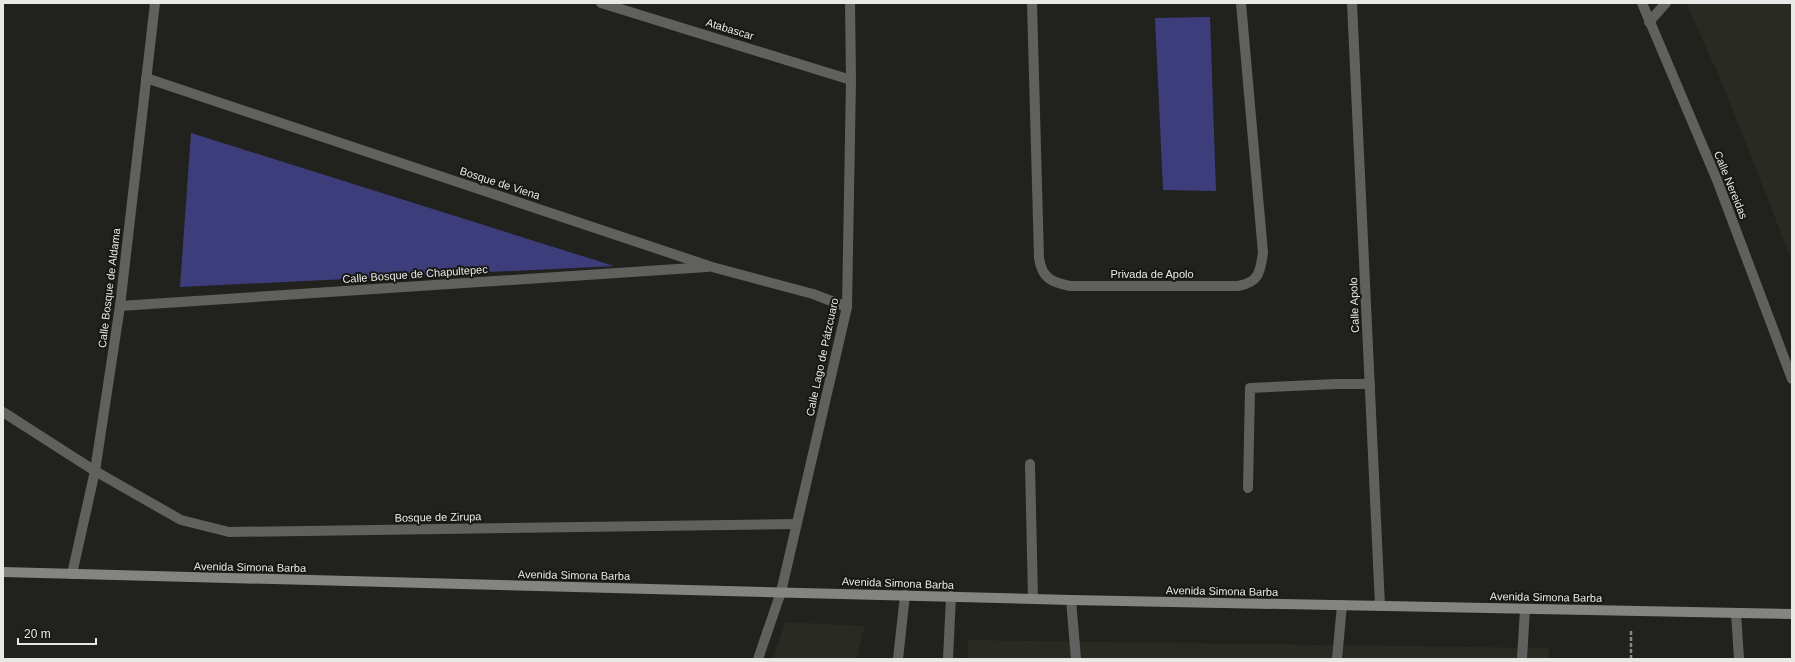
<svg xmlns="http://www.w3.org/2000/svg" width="1795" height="662" font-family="Arial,sans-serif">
  <rect width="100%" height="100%" fill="#21211e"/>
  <g fill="#292b22">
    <polygon points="1686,3 1792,3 1792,261 1722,83"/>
    <polygon points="785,622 865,626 856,659 773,659"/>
    <polygon points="968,640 1549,648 1549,659 968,659"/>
  </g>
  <g fill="#3d3d7c">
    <polygon points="1210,17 1216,191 1163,190 1155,18"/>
    <polygon points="191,133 614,266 180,287"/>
  </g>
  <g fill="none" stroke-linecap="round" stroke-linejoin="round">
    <polyline stroke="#888885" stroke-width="2.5" stroke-dasharray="4 2" stroke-linecap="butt" points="1631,659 1631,629"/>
    <g stroke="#60615f" stroke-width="10">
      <polyline points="1649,22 1666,3"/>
      <polyline points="1030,464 1033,599"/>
      <polyline points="1071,600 1076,659"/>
      <polyline points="898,659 905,595"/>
      <polyline points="948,659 951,596"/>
      <polyline points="1337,659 1342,605"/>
      <polyline points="1522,659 1525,609"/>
    </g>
    <g stroke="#60615f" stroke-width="10">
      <polyline points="601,3 851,80"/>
      <path d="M1032,3L1039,258C1042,278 1051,282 1070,286H1238C1259,282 1260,273 1263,253L1241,3"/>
      <polyline points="1352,3 1380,606"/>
      <polyline points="1642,3 1717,180 1792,379"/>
      <polyline points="146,78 712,267 813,294 847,307"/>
      <polyline points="120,306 707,267"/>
      <polyline points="3,412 95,471 181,520 229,532 796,524"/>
      <polyline points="1248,488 1250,388 1336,384 1370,384"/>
      <polyline points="72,574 95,471 120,306 155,3"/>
      <polyline points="1736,613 1739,659"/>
      <polyline points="758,659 781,592 847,307 851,80 850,3"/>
    </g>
    <polyline stroke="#848582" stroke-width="10" points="3,572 1071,600 1792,614"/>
  </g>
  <g text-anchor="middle" stroke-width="4" stroke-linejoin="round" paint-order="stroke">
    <g font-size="11" fill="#e8e9e6" stroke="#171815">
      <text transform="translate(730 29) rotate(17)" y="4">Atabascar</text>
      <text transform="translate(500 183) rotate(18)" y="4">Bosque de Viena</text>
      <text transform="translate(1731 185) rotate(68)" y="4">Calle Nereidas</text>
      <text transform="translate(415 274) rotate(-4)" y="4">Calle Bosque de Chapultepec</text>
      <text x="1152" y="278">Privada de Apolo</text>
      <text transform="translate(109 288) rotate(-83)" y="4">Calle Bosque de Aldama</text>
      <text transform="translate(1354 305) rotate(-92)" y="4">Calle Apolo</text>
      <text transform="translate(822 357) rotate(-78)" y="4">Calle Lago de Pátzcuaro</text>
      <text transform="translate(438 517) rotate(-1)" y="4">Bosque de Zirupa</text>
      <text transform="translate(250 567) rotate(1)" y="4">Avenida Simona Barba</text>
      <text transform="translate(574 575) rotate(1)" y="4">Avenida Simona Barba</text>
      <text transform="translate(898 583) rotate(2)" y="4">Avenida Simona Barba</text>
      <text transform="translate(1222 591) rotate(1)" y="4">Avenida Simona Barba</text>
      <text transform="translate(1546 597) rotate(1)" y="4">Avenida Simona Barba</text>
    </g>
  </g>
  <rect width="1795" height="662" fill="none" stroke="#e8e9e6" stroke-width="8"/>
  <path d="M18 638v6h78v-6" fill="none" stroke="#e8e9e6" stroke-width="2"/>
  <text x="24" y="638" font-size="12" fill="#e8e9e6" stroke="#171815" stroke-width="3" paint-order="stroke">20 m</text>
</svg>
